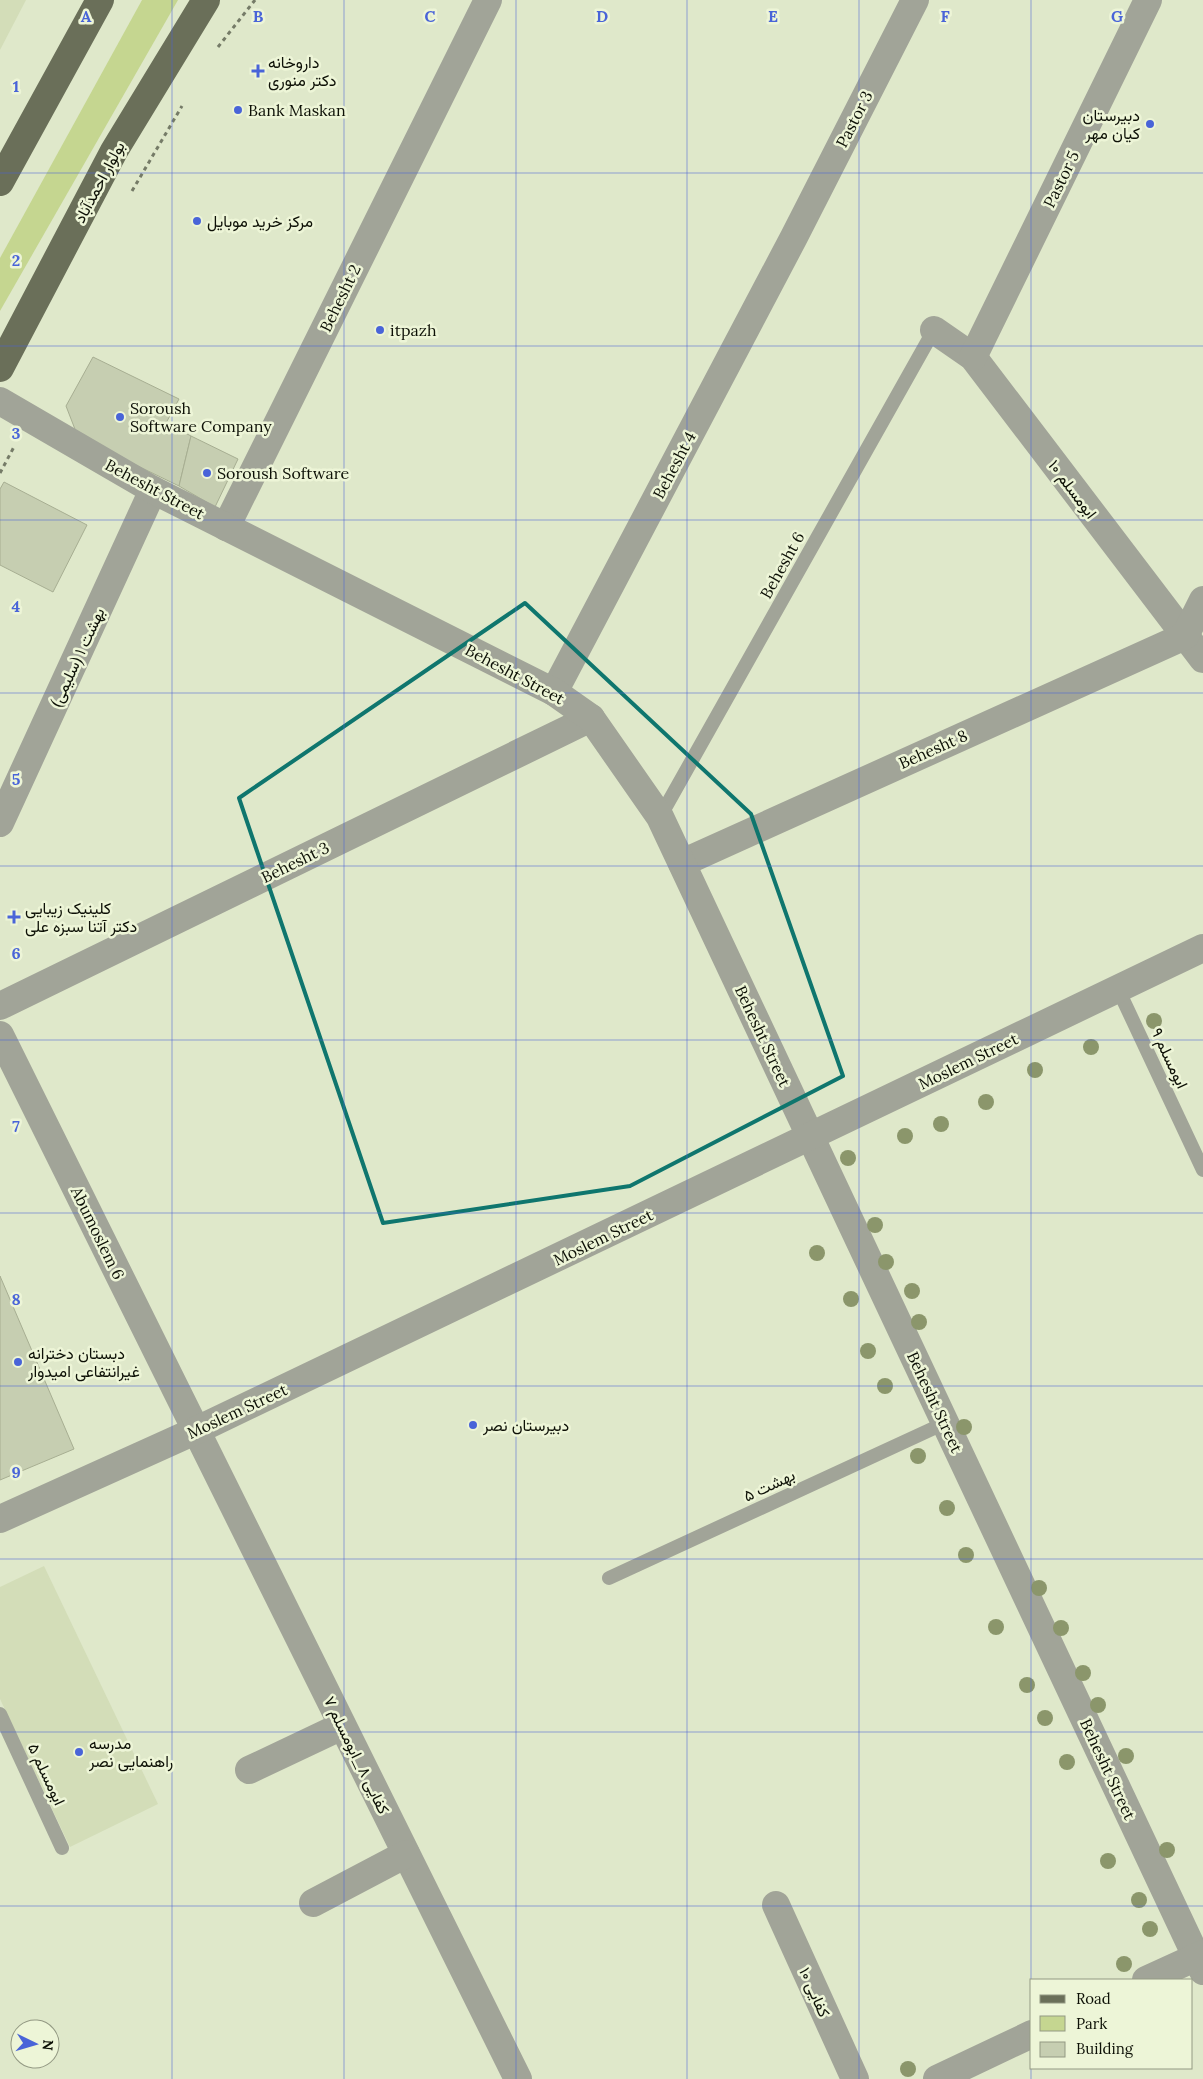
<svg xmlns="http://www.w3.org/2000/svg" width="1203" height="2079" font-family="Lora,Vazirmatn,serif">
  <rect width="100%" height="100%" fill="#dfe8ca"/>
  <g fill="#d3ddb8">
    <polygon points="0,0 26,0 0,50"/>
    <polygon points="44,1566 158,1804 70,1847 0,1699 0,1587"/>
  </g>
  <polygon fill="#c5d690" points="142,0 178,0 0,311 0,258"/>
  <g fill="#c6ceb1" stroke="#a7ae92">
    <polygon points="93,357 179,399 166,423 191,436 179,486 78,437 66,406"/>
    <polygon points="191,436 238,459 215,507 179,486"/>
    <polygon points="4,482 87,525 53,592 0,565 0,489"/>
    <polygon points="0,1276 74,1449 0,1480"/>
  </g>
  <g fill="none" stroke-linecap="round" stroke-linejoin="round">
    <g stroke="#757b67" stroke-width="3" stroke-dasharray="4 4" stroke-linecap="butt">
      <polyline points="218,47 255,0"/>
      <polyline points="132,191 182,106"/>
      <polyline points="0,473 15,445"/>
    </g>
    <g stroke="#a1a498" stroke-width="14">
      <polyline points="660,817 934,330"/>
      <polyline points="1118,989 1203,1170"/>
      <polyline points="609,1578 945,1423"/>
      <polyline points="0,1714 62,1848"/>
    </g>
    <g stroke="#a1a498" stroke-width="28">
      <polyline points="934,330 973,357 1203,659"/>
      <polyline points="973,357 1148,0"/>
      <polyline points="226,527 488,0"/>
      <polyline points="554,692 794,237 915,0"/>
      <polyline points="0,823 153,490"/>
      <polyline points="682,863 1185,636 1203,600"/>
      <polyline points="0,1006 591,718"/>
      <polyline points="0,1035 518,2079"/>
      <polyline points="249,1770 342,1726"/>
      <polyline points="313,1903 406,1854"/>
      <polyline points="776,1905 855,2079"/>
    </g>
    <g stroke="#a1a498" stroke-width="28">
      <polyline points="0,401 153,490 554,692 591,718 660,817 1203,1971"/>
      <polyline points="0,1519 195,1431 1203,948"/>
      <polyline points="1146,1980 1203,1954"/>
      <polyline points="937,2079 1032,2034"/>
    </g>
    <g stroke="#6a6f59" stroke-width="28">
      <polyline points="0,182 100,0"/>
      <polyline points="0,368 114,151 206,0"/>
    </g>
  </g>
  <g fill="#8b966b">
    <circle cx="1154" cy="1021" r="8"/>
    <circle cx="1091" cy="1047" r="8"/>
    <circle cx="1035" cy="1070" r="8"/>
    <circle cx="986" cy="1102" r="8"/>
    <circle cx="941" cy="1124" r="8"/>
    <circle cx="905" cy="1136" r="8"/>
    <circle cx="848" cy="1158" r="8"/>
    <circle cx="875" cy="1225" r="8"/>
    <circle cx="817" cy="1253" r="8"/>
    <circle cx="886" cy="1262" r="8"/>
    <circle cx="912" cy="1291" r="8"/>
    <circle cx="851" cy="1299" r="8"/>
    <circle cx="919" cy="1322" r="8"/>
    <circle cx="868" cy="1351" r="8"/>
    <circle cx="885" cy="1386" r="8"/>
    <circle cx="964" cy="1427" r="8"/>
    <circle cx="918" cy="1456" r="8"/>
    <circle cx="947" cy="1508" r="8"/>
    <circle cx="966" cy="1555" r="8"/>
    <circle cx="1039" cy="1588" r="8"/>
    <circle cx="996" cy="1627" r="8"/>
    <circle cx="1061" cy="1628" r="8"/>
    <circle cx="1083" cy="1673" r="8"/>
    <circle cx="1027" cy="1685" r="8"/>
    <circle cx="1098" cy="1705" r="8"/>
    <circle cx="1045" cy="1718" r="8"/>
    <circle cx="1126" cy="1756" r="8"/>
    <circle cx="1067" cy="1762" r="8"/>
    <circle cx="1167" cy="1850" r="8"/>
    <circle cx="1108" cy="1861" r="8"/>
    <circle cx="1139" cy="1900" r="8"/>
    <circle cx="1150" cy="1929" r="8"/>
    <circle cx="1124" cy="1964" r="8"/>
    <circle cx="908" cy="2069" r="8"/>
  </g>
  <path fill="none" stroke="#0f766e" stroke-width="4" stroke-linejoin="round" d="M525,603L751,814L843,1076L630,1186L383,1223L239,798Z"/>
  <path fill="none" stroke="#4964d8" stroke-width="1" stroke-opacity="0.55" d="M172,0V2079M344,0V2079M516,0V2079M687,0V2079M859,0V2079M1031,0V2079M0,173H1203M0,346H1203M0,520H1203M0,693H1203M0,866H1203M0,1040H1203M0,1213H1203M0,1386H1203M0,1559H1203M0,1732H1203M0,1906H1203"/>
  <g fill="#4964d8" stroke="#edf5d7" stroke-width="2">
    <path d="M255.5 63.5h5v5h5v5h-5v5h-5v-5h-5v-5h5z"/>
    <circle cx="238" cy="110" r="5"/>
    <circle cx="1150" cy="124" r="5"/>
    <circle cx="197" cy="221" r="5"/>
    <circle cx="380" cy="330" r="5"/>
    <circle cx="120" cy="417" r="5"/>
    <circle cx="207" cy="473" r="5"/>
    <path d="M11.5 909.5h5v5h5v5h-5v5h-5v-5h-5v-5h5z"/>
    <circle cx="18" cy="1362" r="5"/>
    <circle cx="473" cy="1425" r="5"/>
    <circle cx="79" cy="1752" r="5"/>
  </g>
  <g text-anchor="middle" stroke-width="5" stroke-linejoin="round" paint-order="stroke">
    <g font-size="16" fill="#0d1006" stroke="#edf5d7" text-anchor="start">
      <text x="268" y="68">داروخانه<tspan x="268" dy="18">دکتر منوری</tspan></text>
      <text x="248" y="116">Bank Maskan</text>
      <text x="1140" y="121" text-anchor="end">دبیرستان<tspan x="1140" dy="18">کیان مهر</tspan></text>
      <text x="207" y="227">مرکز خرید موبایل</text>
      <text x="390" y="336">itpazh</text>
      <text x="130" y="414">Soroush<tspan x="130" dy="18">Software Company</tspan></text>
      <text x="217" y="479">Soroush Software</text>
      <text x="25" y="914">کلینیک زیبایی<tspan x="25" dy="18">دکتر آتنا سبزه علی</tspan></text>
      <text x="28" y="1359">دبستان دخترانه<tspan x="28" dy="18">غیرانتفاعی امیدوار</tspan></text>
      <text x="483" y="1431">دبیرستان نصر</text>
      <text x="89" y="1749">مدرسه<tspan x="89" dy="18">راهنمایی نصر</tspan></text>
    </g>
    <g font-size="16" fill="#0d1006" stroke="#edf5d7">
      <text transform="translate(854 119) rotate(-63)" y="6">Pastor 3</text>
      <text transform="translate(1061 179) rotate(-64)" y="6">Pastor 5</text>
      <text transform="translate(99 182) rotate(-62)" y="6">بولوار احمدآباد</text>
      <text transform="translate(340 298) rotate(-64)" y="6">Behesht 2</text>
      <text transform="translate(674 465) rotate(-62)" y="6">Behesht 4</text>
      <text transform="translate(155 489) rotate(28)" y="6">Behesht Street</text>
      <text transform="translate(1073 489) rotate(53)" y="6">ابومسلم ۱۰</text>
      <text transform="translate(782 565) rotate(-61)" y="6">Behesht 6</text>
      <text transform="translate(77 657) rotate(-65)" y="6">بهشت ۱ (سلیمی)</text>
      <text transform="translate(515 674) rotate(28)" y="6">Behesht Street</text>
      <text transform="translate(933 749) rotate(-24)" y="6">Behesht 8</text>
      <text transform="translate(295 862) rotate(-26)" y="6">Behesht 3</text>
      <text transform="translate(763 1036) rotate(65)" y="6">Behesht Street</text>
      <text transform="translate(1170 1058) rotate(65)" y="6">ابومسلم ۹</text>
      <text transform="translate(968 1061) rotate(-26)" y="6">Moslem Street</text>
      <text transform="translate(98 1233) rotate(64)" y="6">Abumoslem 6</text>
      <text transform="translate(603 1237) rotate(-26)" y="6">Moslem Street</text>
      <text transform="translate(935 1402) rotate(65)" y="6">Behesht Street</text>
      <text transform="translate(237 1411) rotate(-25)" y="6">Moslem Street</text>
      <text transform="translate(769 1485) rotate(-25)" y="6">بهشت ۵</text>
      <text transform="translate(357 1755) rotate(64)" y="6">کفایی ۸_ابومسلم ۷</text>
      <text transform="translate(1108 1769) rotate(65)" y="6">Behesht Street</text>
      <text transform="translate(47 1774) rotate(65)" y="6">ابومسلم ۵</text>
      <text transform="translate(815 1992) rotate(66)" y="6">کفایی ۱۰</text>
    </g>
  </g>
  <g font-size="16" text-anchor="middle" font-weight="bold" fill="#4964d8" stroke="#edf5d7" stroke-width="5" stroke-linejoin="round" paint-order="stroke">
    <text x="86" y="22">A</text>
    <text x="258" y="22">B</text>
    <text x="430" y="22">C</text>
    <text x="602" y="22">D</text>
    <text x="773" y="22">E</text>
    <text x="945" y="22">F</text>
    <text x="1117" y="22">G</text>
    <text x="16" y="92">1</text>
    <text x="16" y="266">2</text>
    <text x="16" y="439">3</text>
    <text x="16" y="612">4</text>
    <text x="16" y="785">5</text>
    <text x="16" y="959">6</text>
    <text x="16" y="1132">7</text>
    <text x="16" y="1305">8</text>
    <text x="16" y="1478">9</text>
  </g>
  <rect x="1030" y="1979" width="162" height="90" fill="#edf5d7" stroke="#939983"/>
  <rect x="1040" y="1995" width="25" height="8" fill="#6a6f59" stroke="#939983"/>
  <text x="1076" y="2004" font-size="15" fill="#0d1006">Road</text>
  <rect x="1040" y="2016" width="25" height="15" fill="#c5d690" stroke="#939983"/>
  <text x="1076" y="2029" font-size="15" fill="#0d1006">Park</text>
  <rect x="1040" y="2042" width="25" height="15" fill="#c6ceb1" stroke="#939983"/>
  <text x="1076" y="2054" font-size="15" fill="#0d1006">Building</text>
  <g transform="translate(35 2044) rotate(95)"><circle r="24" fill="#edf5d7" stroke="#939983"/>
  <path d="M0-4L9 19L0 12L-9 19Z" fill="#4964d8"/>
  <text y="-8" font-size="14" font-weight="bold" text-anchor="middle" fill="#0d1006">N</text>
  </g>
</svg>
